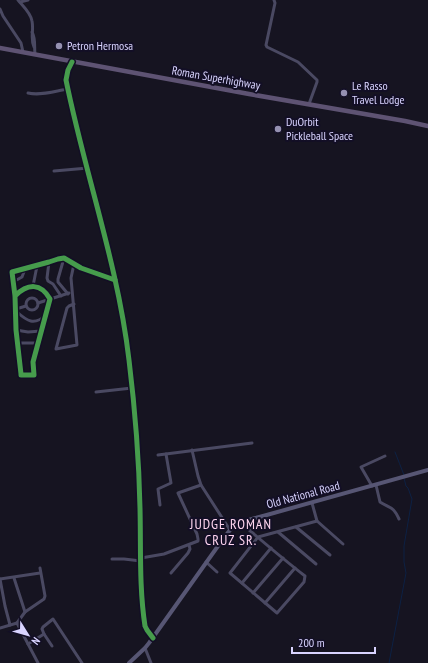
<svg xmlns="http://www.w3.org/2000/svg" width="428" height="663" font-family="'PT Sans Narrow',sans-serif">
  <rect width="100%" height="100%" fill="#161421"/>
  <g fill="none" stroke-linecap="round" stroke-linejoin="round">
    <g stroke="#0d2144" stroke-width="1">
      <path d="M395,452C398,460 401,467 404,475"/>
      <polyline points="389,663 406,573 404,562 404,546 412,499 408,488 406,486 404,478"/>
    </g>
    <g stroke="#4a4962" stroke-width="3">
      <path d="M18,0C23,6 31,13 32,21C34,31 30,38 34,47"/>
      <polyline points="274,0 275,3 266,45 267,47 298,62 317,80 317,82 309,104"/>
      <polyline points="20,2 28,0"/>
      <polyline points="0,9 3,16 21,43 23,52"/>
      <path d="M32,32C36,39 34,47 35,54"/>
      <path d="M28,93C41,96 55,91 68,89"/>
      <polyline points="54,171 88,168"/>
      <polyline points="64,258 58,279 58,282 68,294"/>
      <polyline points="49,262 47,278 48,281 53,284 61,296"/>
      <polyline points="13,282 22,277 25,269"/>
      <polyline points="33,286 37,266"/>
      <path d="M15,296C28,283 41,283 50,299L33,362L34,375H21V374L16,330L15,296L12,272L49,262L58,259L64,258L81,268L115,280"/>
      <circle cx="32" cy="304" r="6"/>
      <polyline points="38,303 69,293"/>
      <polyline points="74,304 69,306 67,308 56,349 77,345 71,278 74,264"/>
      <polyline points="16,309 26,306"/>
      <path d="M17,312C27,321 34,326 46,315"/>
      <polyline points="16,330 28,332 41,331"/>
      <polyline points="17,343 39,343"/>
      <polyline points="96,392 132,388"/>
      <polyline points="192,450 198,476 201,485 230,530"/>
      <polyline points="158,455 252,443"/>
      <path d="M376,485L380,502C391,509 393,506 399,519"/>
      <polyline points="372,486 361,467 385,456"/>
      <polyline points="160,505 158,489 171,483 166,454"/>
      <polyline points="317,521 343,544"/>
      <path d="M241,523C262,541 283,559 305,576L304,582L277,613L230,573L258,537L317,521L312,503"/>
      <polyline points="296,527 330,555"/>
      <polyline points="278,532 316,564"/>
      <polyline points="141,558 164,554 198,541 198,539 197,534 178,493 201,485"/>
      <polyline points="112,559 124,559 141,561"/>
      <polyline points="206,562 217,572"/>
      <polyline points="171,573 188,553 190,549 189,545"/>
      <polyline points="14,578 25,612"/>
      <polyline points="0,579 5,606 10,625"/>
      <polyline points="0,579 40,573"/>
      <polyline points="242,583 271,548"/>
      <polyline points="253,593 283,558"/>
      <polyline points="265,603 295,568"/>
      <polyline points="17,623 25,612 44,599 45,596 40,568"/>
      <polyline points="0,628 17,623 38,663"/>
      <polyline points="44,634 52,646"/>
      <polyline points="28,644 44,634 42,629 43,627 53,619 82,663"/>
      <polyline points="145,648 151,663"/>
    </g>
    <path stroke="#4a4962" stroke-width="3.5" d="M72,62L68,70L66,80C85,174 118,265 129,360C135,409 139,459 140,508C141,547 139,587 145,626L147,630L153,638"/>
    <path stroke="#575674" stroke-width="4" d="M129,663L145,648L149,643L218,546C222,541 226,535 230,530C239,522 252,519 263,516L428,470"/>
    <polyline stroke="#5e5373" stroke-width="4.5" points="0,48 249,94 405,121 428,126"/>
    <g stroke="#130f26" stroke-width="8">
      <g id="cycleway">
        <path d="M72,62L68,70L66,80C85,174 118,265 129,360C135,409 139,459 140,508C141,547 139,587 145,626L147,630L153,638"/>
        <path d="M15,296C28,283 41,283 50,299L33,362L34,375H21V374L16,330L15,296L12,272L49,262L58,259L64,258L81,268L115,280"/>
      </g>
    </g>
    <use href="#cycleway" stroke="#469c4c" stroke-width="5"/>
  </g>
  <g fill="#9591b1" stroke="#130f26" stroke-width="1.5">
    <circle cx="59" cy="46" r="4"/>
    <circle cx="344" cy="93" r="4"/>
    <circle cx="278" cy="129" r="4"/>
  </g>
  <g text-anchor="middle" stroke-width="4" stroke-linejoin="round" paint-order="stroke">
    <g font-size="12" fill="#d9d4ff" stroke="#130f26" text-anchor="start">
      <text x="67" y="50">Petron Hermosa</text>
      <text x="352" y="90">Le Rasso<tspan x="352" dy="14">Travel Lodge</tspan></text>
      <text x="286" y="126">DuOrbit<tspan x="286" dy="14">Pickleball Space</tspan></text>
    </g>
    <g font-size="12" fill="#d9d4ff" stroke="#130f26">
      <text transform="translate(216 78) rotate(10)" y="4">Roman Superhighway</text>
      <text transform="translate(303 495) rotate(-15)" y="4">Old National Road</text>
    </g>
    <g font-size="14" letter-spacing="1" fill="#ffd6f0" stroke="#130f26">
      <text x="231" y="529">JUDGE ROMAN<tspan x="231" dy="16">CRUZ SR.</tspan></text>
    </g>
  </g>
  <g transform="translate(28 635) rotate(127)" stroke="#130f26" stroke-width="3" paint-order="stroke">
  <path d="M0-3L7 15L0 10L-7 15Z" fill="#d9d4ff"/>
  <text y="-6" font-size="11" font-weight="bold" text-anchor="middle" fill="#d9d4ff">N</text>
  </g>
  <path d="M292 647v6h83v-6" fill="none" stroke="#d9d4ff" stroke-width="2"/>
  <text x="298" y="647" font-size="12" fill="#d9d4ff" stroke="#130f26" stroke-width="3" paint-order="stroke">200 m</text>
</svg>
